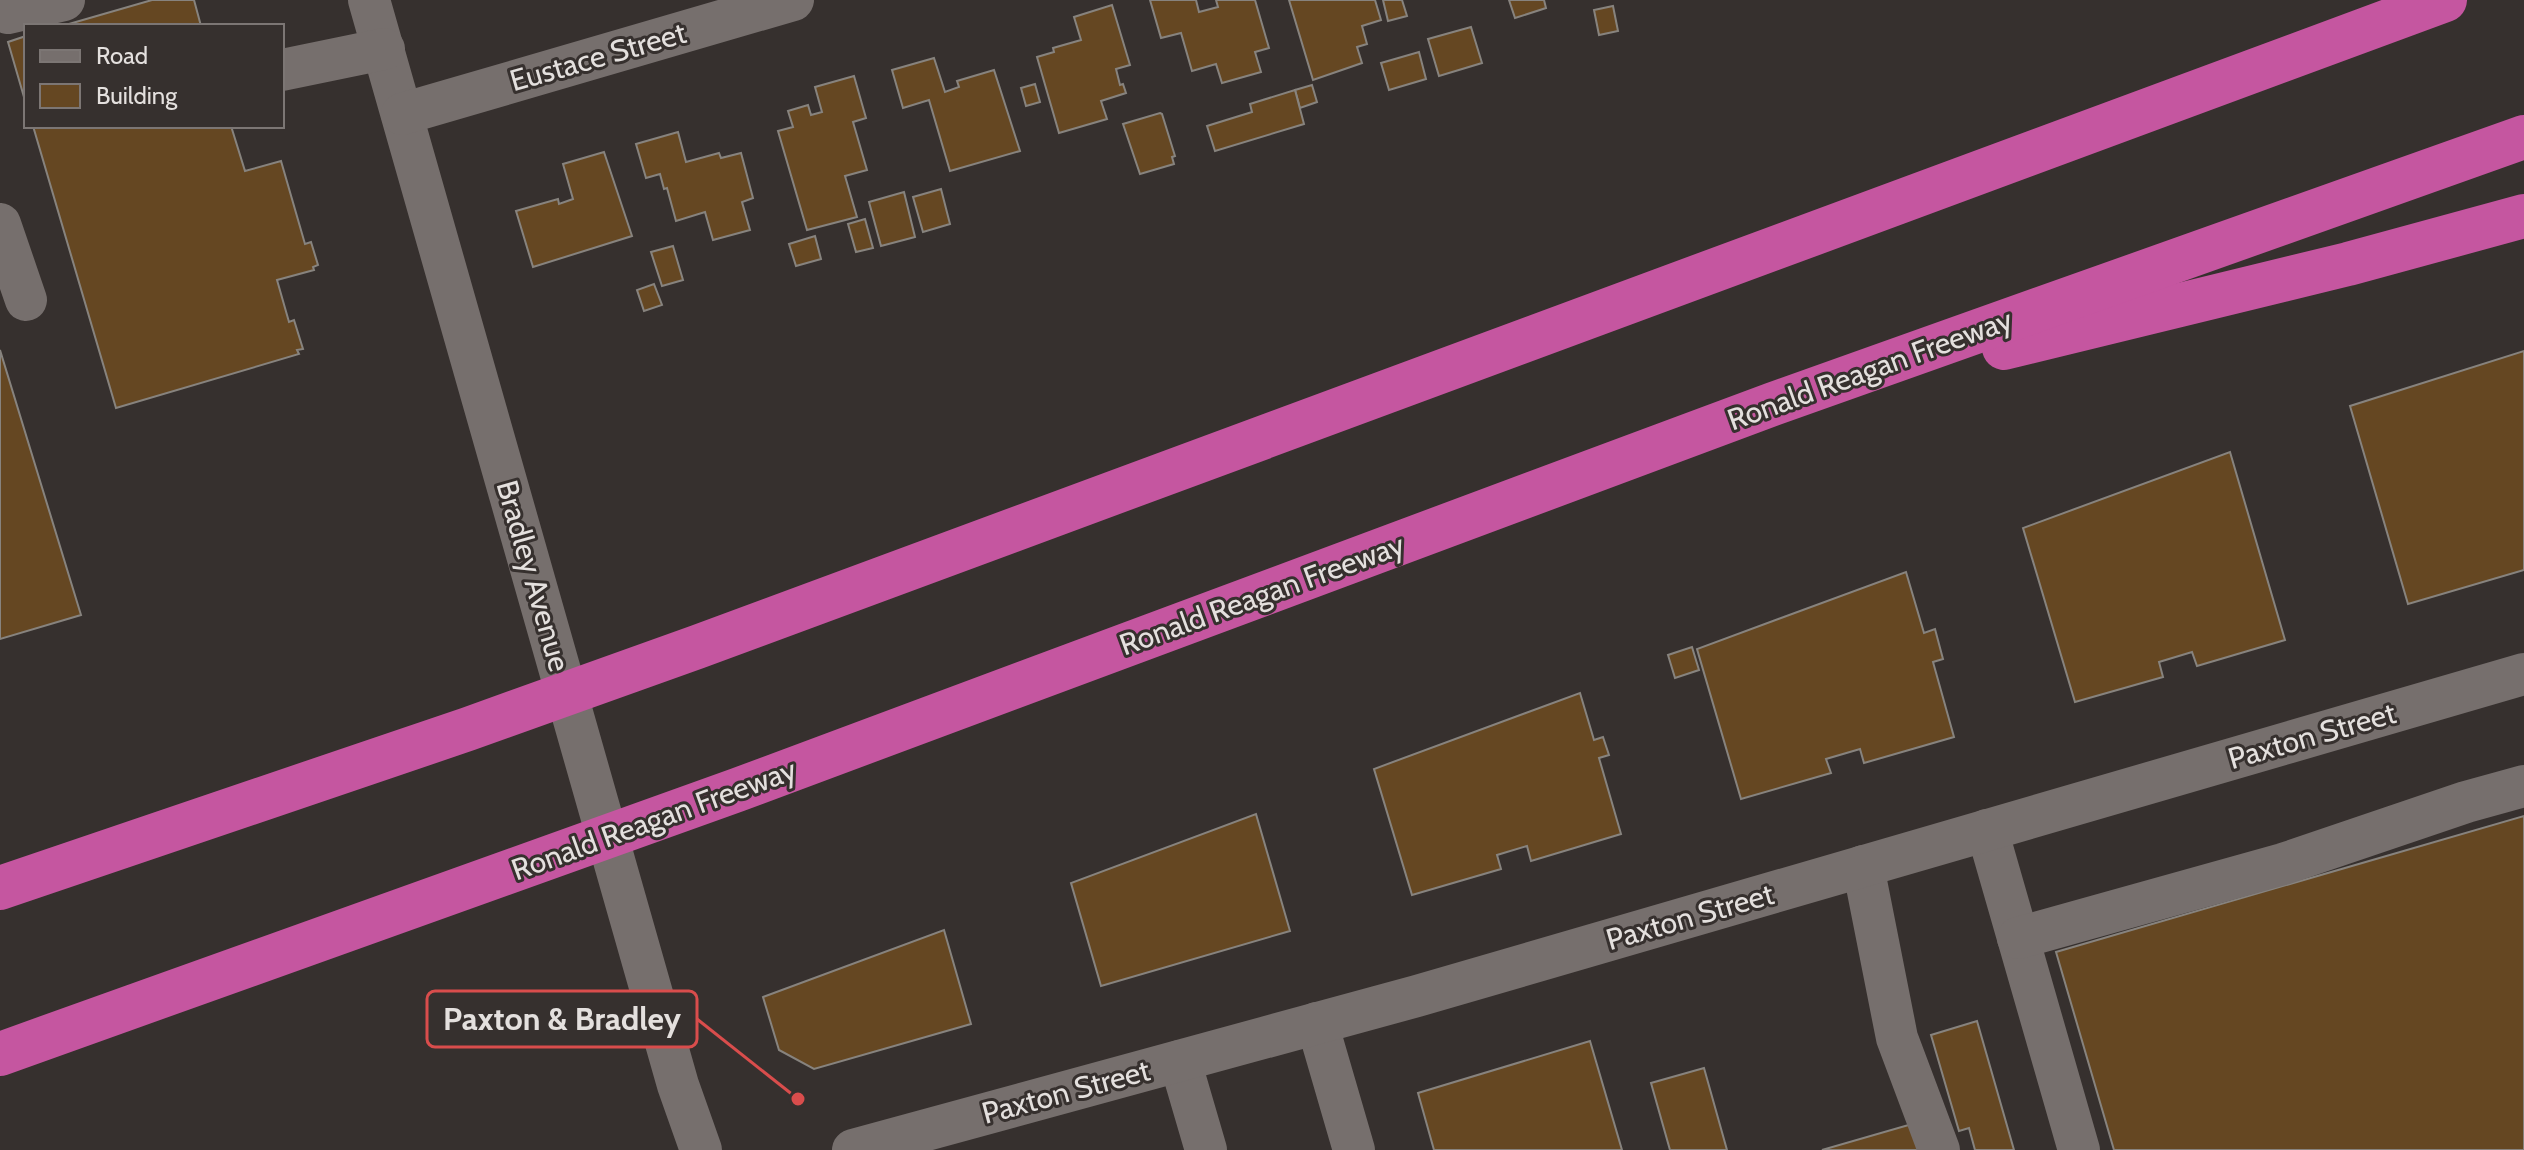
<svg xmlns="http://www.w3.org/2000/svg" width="2524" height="1150" font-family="Cabin,sans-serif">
  <rect width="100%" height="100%" fill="#36302e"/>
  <g fill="#654722" stroke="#87837e" stroke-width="2">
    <polygon points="152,0 194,0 201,26 62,26"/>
    <polygon points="1150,0 1196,0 1199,12 1218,7 1216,0 1255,0 1269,48 1255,52 1261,72 1222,83 1216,64 1192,71 1181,33 1161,38"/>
    <polygon points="1289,0 1375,0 1381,20 1362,26 1367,44 1357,47 1362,63 1313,80"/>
    <polygon points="1383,0 1402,0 1407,16 1388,21"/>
    <polygon points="1509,0 1544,0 1546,8 1515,18"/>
    <polygon points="1112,5 1130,65 1116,69 1120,85 1123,84 1126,93 1101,101 1107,119 1059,133 1037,57 1054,52 1053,48 1081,40 1074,17"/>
    <polygon points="1613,6 1618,31 1599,35 1594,10"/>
    <polygon points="1471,27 1482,63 1439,76 1428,39"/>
    <polygon points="26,36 26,104 8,42"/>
    <polygon points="1419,52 1426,79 1389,90 1381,63"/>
    <polygon points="934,58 945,92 959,87 957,81 994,70 1020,151 950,171 929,100 903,108 892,70"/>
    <polygon points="854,76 866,118 853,122 867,170 845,176 857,217 807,230 778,131 793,127 788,111 808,105 811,115 822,112 815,87"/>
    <polygon points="1035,84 1040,102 1026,106 1021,88"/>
    <polygon points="1312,85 1317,102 1300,108 1295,90"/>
    <polygon points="1295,90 1304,124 1215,151 1207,126 1252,112 1250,104"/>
    <polygon points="1160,113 1162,114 1175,156 1172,157 1174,164 1140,174 1123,124"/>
    <polygon points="33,126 231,126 245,171 281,161 305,244 311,242 318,265 313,267 314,270 277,280 289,322 294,320 303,349 297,350 299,354 116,408"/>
    <polygon points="678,132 686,162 719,153 721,158 741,153 753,198 742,202 750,230 713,240 705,212 676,221 667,188 664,189 660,174 646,178 636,144"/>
    <polygon points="604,152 632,236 533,267 516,211 558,199 559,204 573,199 563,164"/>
    <polygon points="941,189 950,224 923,232 913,197"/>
    <polygon points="904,192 915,237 881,246 869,202"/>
    <polygon points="865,219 873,248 856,252 848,224"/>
    <polygon points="815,236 821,259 796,266 789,244"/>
    <polygon points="673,246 683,280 662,286 651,252"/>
    <polygon points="654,284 662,305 644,311 637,290"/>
    <polygon points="0,350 81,615 0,639"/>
    <polygon points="2524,351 2524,570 2408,604 2350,406"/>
    <polygon points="2230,452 2285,640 2197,666 2192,652 2159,662 2163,677 2075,702 2023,528"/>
    <polygon points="1906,572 1924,633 1935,629 1943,659 1933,662 1954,737 1864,763 1860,749 1826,759 1831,773 1741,799 1697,649"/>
    <polygon points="1692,647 1699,670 1675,678 1668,655"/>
    <polygon points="1580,693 1594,740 1603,737 1609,755 1599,758 1621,834 1531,861 1527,846 1497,855 1501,869 1412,895 1374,769"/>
    <polygon points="1256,814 1290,931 1101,986 1071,883"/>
    <polygon points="2524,816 2524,1150 2114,1150 2056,952"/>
    <polygon points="944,930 971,1024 814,1069 779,1050 763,997"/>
    <polygon points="1977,1021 2014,1150 1975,1150 1969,1128 1959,1131 1931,1035"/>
    <polygon points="1590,1041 1622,1150 1434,1150 1418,1093"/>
    <polygon points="1704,1068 1727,1150 1670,1150 1651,1083"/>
    <polygon points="1912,1124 1919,1150 1822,1150"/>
  </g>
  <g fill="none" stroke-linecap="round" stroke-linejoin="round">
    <g stroke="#766f6d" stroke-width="42">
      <polyline points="369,0 678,1085 701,1150"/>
      <polyline points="8,13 64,0"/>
      <polyline points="282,70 384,49"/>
      <polyline points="402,114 793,0"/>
      <polyline points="0,224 26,300"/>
      <polyline points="1987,830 2079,1150"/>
      <polyline points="1863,866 1897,1038 1939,1150"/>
      <polyline points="2018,938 2283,864 2466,802 2524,786"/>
      <polyline points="1317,1023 1354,1150"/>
      <polyline points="1180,1061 1206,1150"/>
      <polyline points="853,1150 1417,996 2524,674"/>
    </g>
    <g stroke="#c556a0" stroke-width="44">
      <polyline points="2004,348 2348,264 2524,216"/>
      <polyline points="0,888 468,729 697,647 2445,0"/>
      <polyline points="0,1054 737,790 1773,404 2524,137"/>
    </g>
  </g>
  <g text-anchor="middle" stroke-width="6" stroke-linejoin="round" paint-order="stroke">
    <g font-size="30" fill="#e4e0de" stroke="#36302e">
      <text transform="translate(598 57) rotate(-16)" y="10">Eustace Street</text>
      <text transform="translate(1870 370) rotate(-20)" y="10">Ronald Reagan Freeway</text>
      <text transform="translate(533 576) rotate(74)" y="10">Bradley Avenue</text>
      <text transform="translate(1262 595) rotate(-20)" y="10">Ronald Reagan Freeway</text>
      <text transform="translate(2312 736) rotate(-16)" y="10">Paxton Street</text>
      <text transform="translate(654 820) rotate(-20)" y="10">Ronald Reagan Freeway</text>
      <text transform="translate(1690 917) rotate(-16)" y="10">Paxton Street</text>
      <text transform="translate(1066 1092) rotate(-15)" y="10">Paxton Street</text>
    </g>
  </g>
  <path fill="none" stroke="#d94d4c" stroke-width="3" d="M798 1099L697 1019"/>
  <circle fill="#d94d4c" stroke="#36302e" stroke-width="3" cx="798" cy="1099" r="8"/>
  <rect fill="#36302e" stroke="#d94d4c" stroke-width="3" x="427" y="991" width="270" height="56" rx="8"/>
  <g font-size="32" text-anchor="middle" font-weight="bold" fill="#e4e0de">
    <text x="562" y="1030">Paxton &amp; Bradley</text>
  </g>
  <rect x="24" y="24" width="260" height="104" fill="#36302e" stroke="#7c7674" stroke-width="2"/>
  <rect x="40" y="50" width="40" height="12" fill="#766f6d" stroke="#7c7674" stroke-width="2"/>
  <text x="96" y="64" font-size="24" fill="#e4e0de">Road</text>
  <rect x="40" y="84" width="40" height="24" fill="#654722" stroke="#7c7674" stroke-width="2"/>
  <text x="96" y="104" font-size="24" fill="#e4e0de">Building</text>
</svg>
